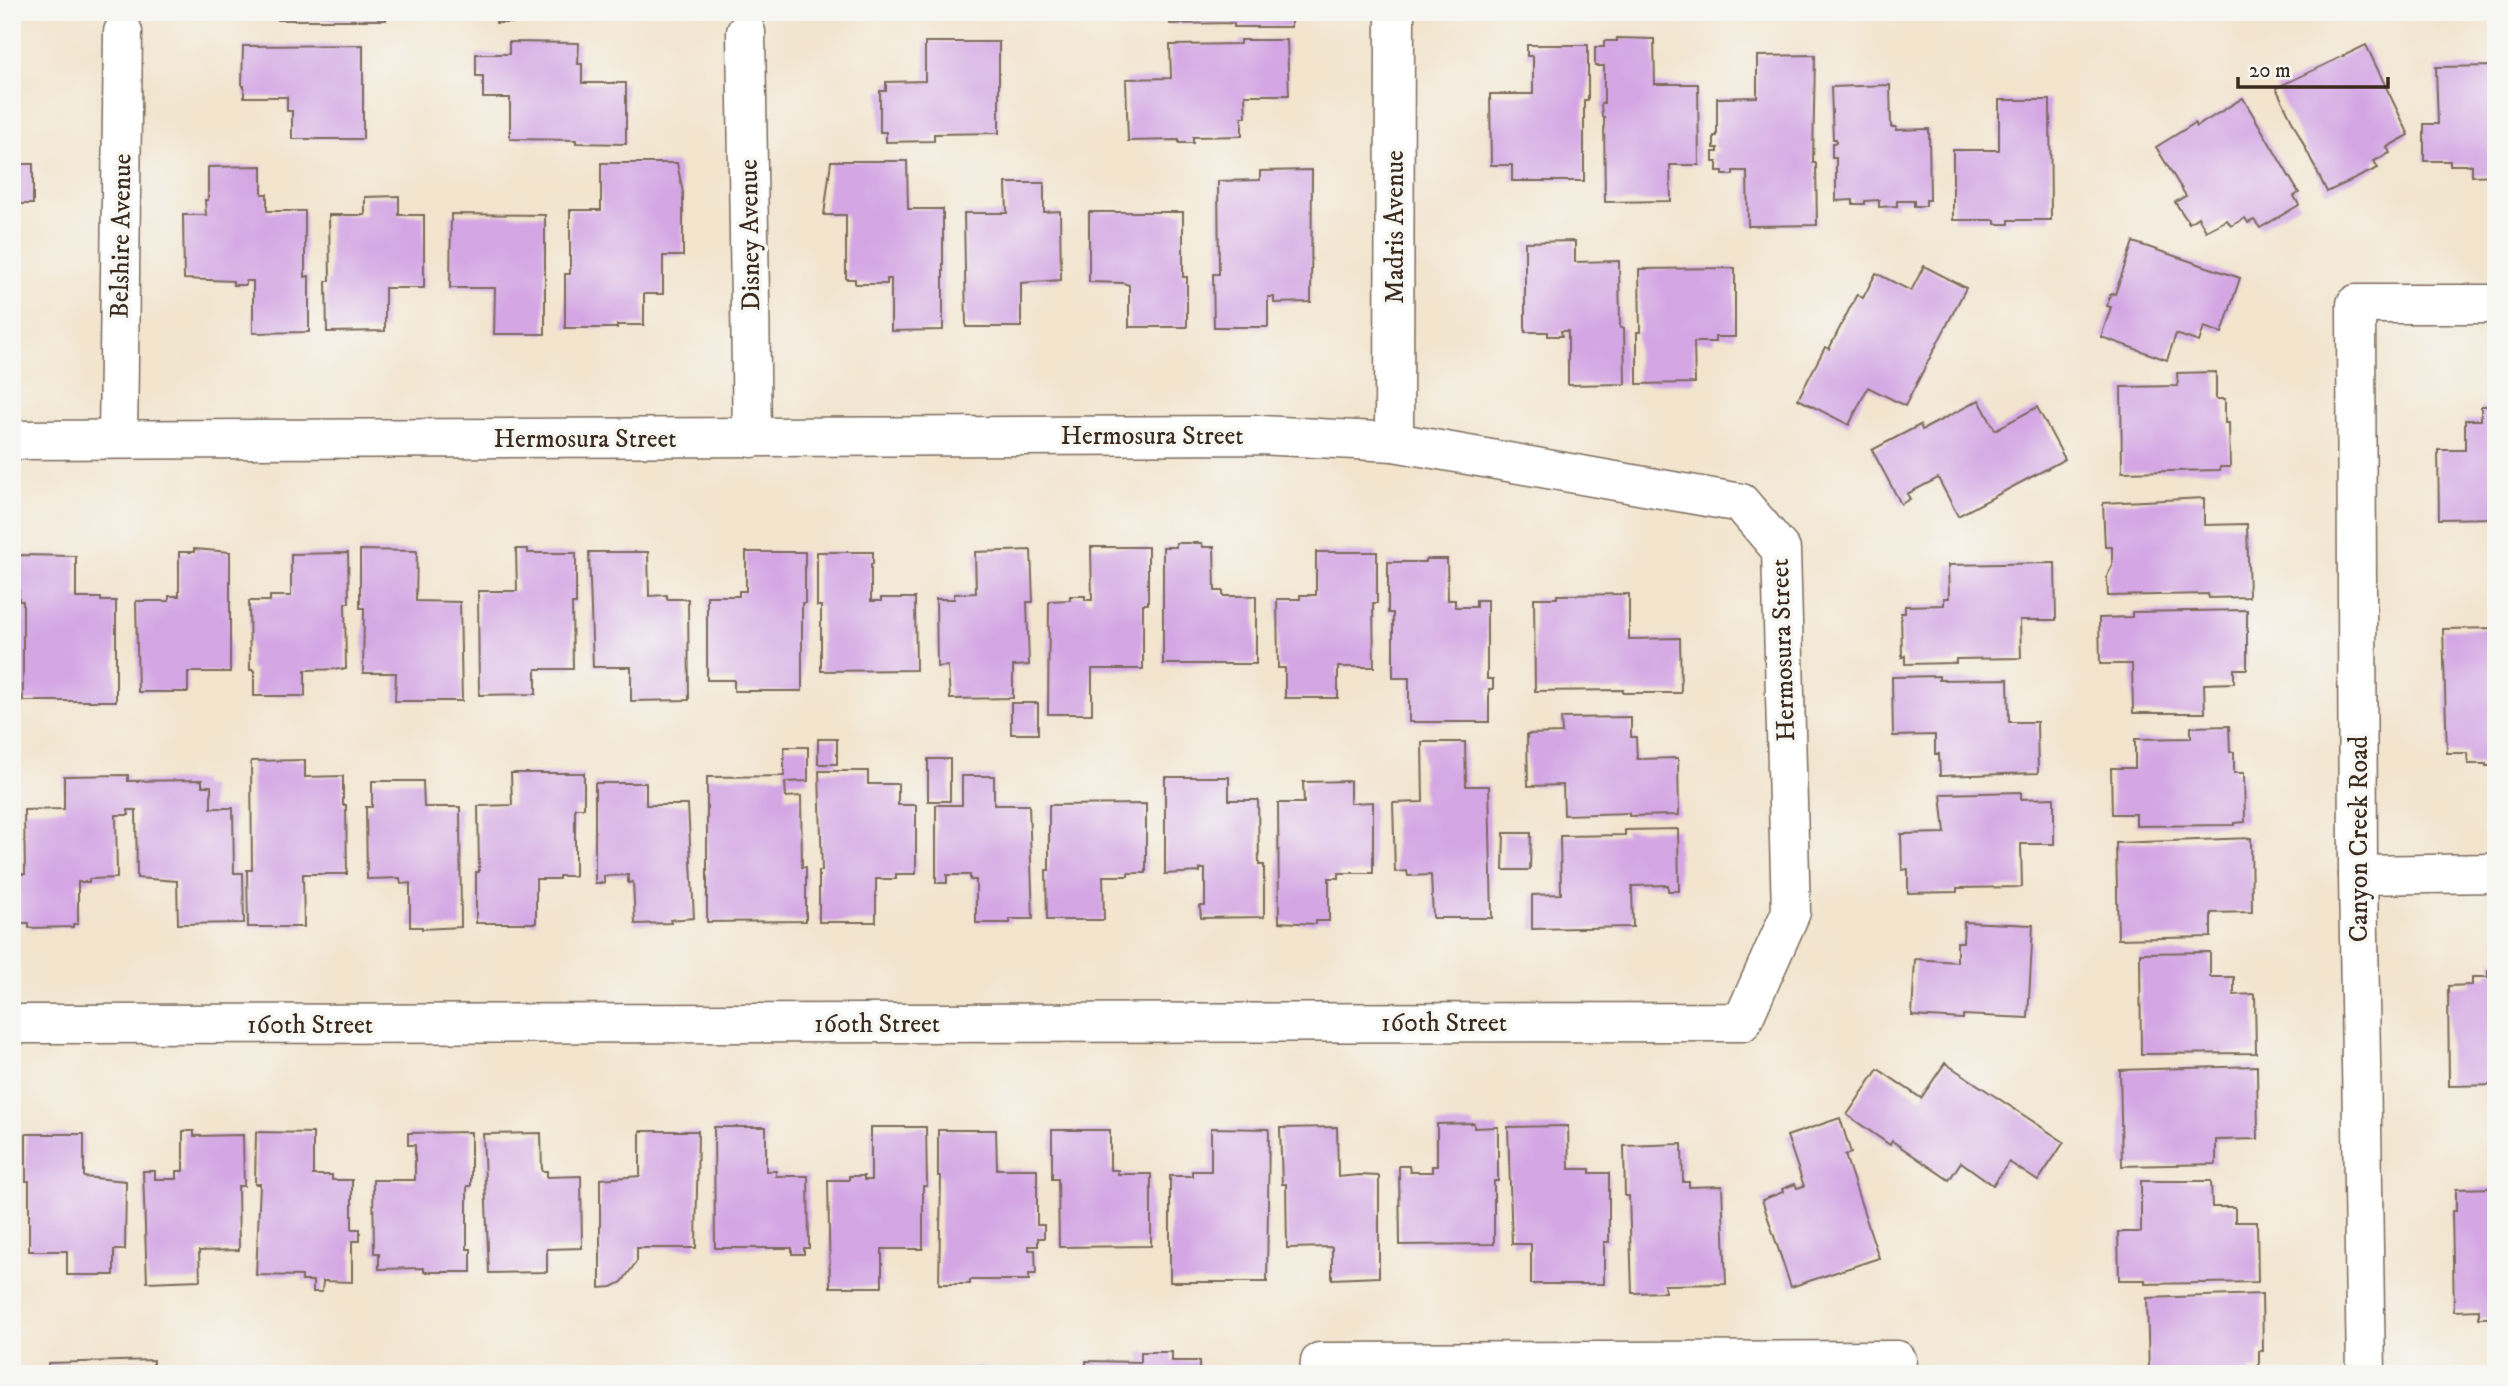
<svg xmlns="http://www.w3.org/2000/svg" width="2508" height="1386" font-family="'IM FELL DW Pica',serif">
  <rect width="100%" height="100%" fill="#f6f6f2"/>
  <filter id="ink" filterUnits="userSpaceOnUse"><feTurbulence type="fractalNoise" baseFrequency=".0143" numOctaves="2"/><feDisplacementMap in="SourceGraphic" scale="14" xChannelSelector="R" yChannelSelector="G"/><feConvolveMatrix kernelMatrix="1 2 1 2 8 2 1 2 1" color-interpolation-filters="sRGB"/></filter>
  <filter id="wash" filterUnits="userSpaceOnUse"><feTurbulence type="fractalNoise" baseFrequency=".00686" numOctaves="4" result="noise"/><feDisplacementMap in="SourceGraphic" scale="28" xChannelSelector="R" yChannelSelector="G"/><feGaussianBlur stdDeviation="1.57" result="paint"/><feColorMatrix in="noise" values="0 0 0 0 0 0 0 0 0 0 0 0 0 0 0 0 0 1.4 0 .05"/><feComposite in="paint" operator="in"/></filter>
  <g filter="url(#wash)">
    <rect width="100%" height="100%" fill="#f2e4cd"/>
    <g id="blocks">
      <g fill="#d4a7e4">
        <rect x="278" y="12" width="108" height="8"/>
        <polygon points="496,12 597,12 597,18 530,18 530,23 496,23"/>
        <rect x="914" y="12" width="69" height="5"/>
        <polygon points="1170,12 1291,12 1291,27 1234,27 1234,23 1170,24"/>
        <polygon points="1617,38 1654,39 1655,84 1698,84 1699,165 1670,165 1671,201 1605,202 1604,117 1602,117 1601,103 1604,103 1604,66 1595,66 1595,47 1604,47 1604,41 1617,41"/>
        <polygon points="1240,40 1287,40 1289,95 1245,95 1246,117 1242,117 1242,136 1193,137 1193,143 1179,143 1179,140 1128,141 1126,79 1171,78 1170,45 1240,44"/>
        <polygon points="509,42 579,43 578,64 582,64 582,83 626,83 626,144 576,143 576,140 510,139 510,98 483,98 483,76 476,76 476,54 509,54"/>
        <polygon points="925,42 999,42 999,133 934,134 934,141 886,142 886,132 880,132 880,91 886,91 886,82 925,81"/>
        <polygon points="363,45 363,139 292,139 292,111 287,111 287,97 244,97 244,86 242,86 243,46"/>
        <polygon points="1527,45 1588,45 1588,100 1584,100 1584,181 1512,181 1512,165 1491,165 1490,94 1533,94 1533,56 1527,56"/>
        <polygon points="2366,45 2409,135 2387,147 2390,153 2374,161 2378,168 2327,192 2276,88"/>
        <polygon points="1815,55 1813,163 1816,163 1817,225 1748,226 1747,171 1733,171 1733,175 1723,175 1723,171 1717,171 1717,162 1713,162 1713,152 1718,152 1718,148 1714,148 1714,136 1717,136 1717,98 1757,97 1757,56"/>
        <polygon points="2496,66 2496,175 2472,176 2472,165 2450,165 2450,161 2424,161 2424,124 2438,124 2436,67"/>
        <polygon points="1890,85 1891,127 1896,127 1896,130 1929,129 1930,200 1926,200 1926,206 1914,206 1914,201 1897,201 1897,206 1879,207 1879,200 1865,201 1865,204 1853,204 1853,200 1836,201 1836,158 1832,158 1832,143 1836,143 1836,139 1833,139 1831,87"/>
        <polygon points="2243,98 2299,193 2294,196 2299,205 2260,228 2254,220 2248,223 2245,218 2231,226 2227,220 2206,231 2198,217 2189,223 2175,202 2186,196 2156,147 2195,123 2196,127"/>
        <polygon points="1999,100 2050,100 2051,220 2009,220 2009,224 1995,224 1995,220 1953,220 1953,150 1999,150"/>
        <polygon points="831,161 907,161 908,209 943,209 943,330 891,331 891,279 887,279 887,284 855,284 855,279 846,279 846,215 824,215"/>
        <polygon points="601,163 677,163 683,193 683,256 663,256 663,294 644,294 644,325 617,325 617,328 565,328 565,274 570,274 570,210 601,210"/>
        <polygon points="12,164 33,164 33,204 19,204 21,265 12,265"/>
        <polygon points="262,166 262,194 267,194 267,211 305,211 305,277 309,276 309,332 253,333 253,281 246,281 246,285 233,285 233,281 184,279 183,215 206,215 205,200 208,200 208,167"/>
        <polygon points="1312,170 1311,302 1274,303 1274,297 1268,297 1268,327 1214,327 1213,274 1219,274 1218,181 1260,180 1260,171"/>
        <polygon points="1006,183 1044,183 1044,212 1060,211 1061,280 1021,283 1021,327 966,327 964,213 1007,213"/>
        <polygon points="399,196 399,215 424,215 424,288 385,288 385,331 327,332 326,281 330,281 329,215 365,215 365,197"/>
        <polygon points="1089,212 1183,212 1183,277 1187,277 1187,327 1129,327 1129,285 1123,283 1089,282"/>
        <polygon points="451,214 545,215 545,334 494,334 495,288 450,288"/>
        <polygon points="1575,241 1575,262 1619,261 1620,328 1624,328 1625,384 1568,385 1568,331 1561,331 1562,336 1548,336 1548,332 1525,332 1525,242"/>
        <polygon points="2133,242 2240,278 2222,333 2204,327 2199,342 2176,334 2167,360 2101,337 2111,307 2107,306 2111,293 2115,294"/>
        <polygon points="1924,266 1966,288 1905,406 1868,387 1849,425 1798,399 1825,347 1829,349 1857,294 1863,298 1876,273 1911,291"/>
        <polygon points="1735,268 1735,337 1715,337 1715,342 1694,342 1695,383 1637,384 1637,332 1640,332 1639,269"/>
        <polygon points="2216,372 2216,399 2225,399 2225,423 2229,423 2230,467 2220,467 2220,470 2122,472 2121,387 2178,386 2177,373"/>
        <polygon points="1979,400 1995,430 2037,407 2065,459 1958,516 1938,478 1907,494 1910,499 1901,504 1872,450 1920,425 1922,430"/>
        <polygon points="2481,406 2496,406 2496,518 2439,519 2438,450 2465,450 2465,420 2481,420"/>
        <polygon points="2204,498 2204,525 2247,524 2249,597 2209,598 2208,594 2108,596 2107,576 2112,566 2112,547 2105,547 2103,503"/>
        <polygon points="1176,543 1202,543 1203,547 1214,547 1215,591 1223,591 1223,596 1256,596 1256,664 1163,664 1163,547 1176,547"/>
        <polygon points="1091,547 1148,547 1148,604 1143,604 1143,669 1092,669 1092,714 1048,714 1049,601 1070,600 1070,596 1085,596 1085,600 1092,600"/>
        <polygon points="194,549 230,552 230,672 188,672 188,692 138,692 136,601 169,601 169,596 179,596 179,552 194,552"/>
        <polygon points="516,549 528,549 528,553 576,553 576,604 572,604 573,669 536,669 536,694 479,695 478,591 517,591"/>
        <polygon points="360,550 417,551 416,601 460,602 462,701 395,701 396,673 363,673 364,608 360,608"/>
        <polygon points="1031,550 1033,602 1027,602 1029,665 1013,666 1013,698 950,699 948,666 937,667 936,599 954,599 954,594 976,593 975,552"/>
        <polygon points="589,552 648,552 649,596 667,595 667,599 688,599 689,700 631,701 631,667 593,667"/>
        <polygon points="746,552 805,552 805,603 802,603 802,691 734,691 734,680 707,680 707,596 739,596 739,591 746,591"/>
        <polygon points="817,552 873,552 873,564 871,564 871,601 881,601 881,598 915,598 916,670 821,671 821,606 817,606"/>
        <polygon points="1316,552 1377,552 1377,603 1373,603 1374,667 1338,667 1338,698 1285,698 1285,668 1278,668 1277,599 1300,599 1300,595 1316,595"/>
        <polygon points="348,553 349,603 345,603 346,669 305,670 305,696 254,696 254,670 250,670 249,601 270,601 270,596 291,596 291,554"/>
        <polygon points="19,555 76,556 76,598 101,598 101,601 116,601 116,701 23,701 23,601 19,601"/>
        <polygon points="1426,559 1447,559 1448,600 1455,600 1455,607 1476,607 1476,600 1487,600 1487,679 1493,679 1493,689 1489,689 1489,722 1409,722 1409,678 1393,678 1393,613 1388,613 1388,562 1426,562"/>
        <polygon points="2055,563 2056,620 2020,620 2021,658 1956,659 1956,663 1905,664 1905,656 1902,657 1901,613 1905,613 1905,606 1944,605 1944,598 1949,598 1948,565"/>
        <polygon points="1629,594 1629,639 1680,638 1681,693 1623,693 1623,690 1535,691 1534,598 1557,598 1557,595"/>
        <polygon points="2247,610 2247,669 2234,669 2234,683 2204,684 2205,713 2133,713 2132,664 2100,664 2099,618 2132,617 2132,612"/>
        <polygon points="2496,628 2496,766 2486,766 2486,764 2468,764 2467,753 2447,753 2443,629"/>
        <polygon points="1939,676 1939,680 2008,679 2009,722 2037,722 2038,773 1940,776 1939,754 1935,754 1935,735 1893,736 1892,677"/>
        <rect x="1011" y="703" width="27" height="31"/>
        <polygon points="1631,717 1631,737 1636,737 1637,759 1678,758 1679,815 1629,816 1629,813 1564,815 1563,785 1528,786 1527,734 1562,733 1561,718"/>
        <polygon points="2229,726 2230,752 2234,752 2234,773 2244,773 2245,822 2234,823 2234,825 2136,826 2136,814 2112,814 2111,768 2135,768 2135,739 2191,738 2191,727"/>
        <rect x="818" y="739" width="19" height="25"/>
        <polygon points="1422,742 1465,742 1466,786 1489,786 1492,918 1433,918 1431,875 1408,876 1407,871 1395,872 1393,803 1423,802"/>
        <polygon points="784,747 808,747 808,781 785,782 786,797 801,796 802,867 806,867 806,921 707,922 707,777 784,776"/>
        <rect x="928" y="759" width="22" height="42"/>
        <polygon points="305,760 305,777 343,776 343,805 346,805 347,874 303,874 304,927 248,927 247,870 252,870 251,761"/>
        <polygon points="819,771 868,771 868,784 898,784 898,805 916,805 916,874 896,874 896,879 876,879 876,922 819,922 819,871 822,871"/>
        <polygon points="511,773 584,773 584,808 575,808 575,876 559,876 559,879 536,879 536,923 476,923 476,872 479,872 478,806 512,805"/>
        <polygon points="128,775 128,781 202,780 202,786 211,786 211,808 233,808 234,873 243,873 244,923 178,924 177,881 137,878 136,810 128,810 129,815 116,815 117,878 89,879 89,882 78,882 78,924 73,924 73,927 29,928 29,923 20,923 19,874 25,874 24,810 64,809 64,776"/>
        <polygon points="962,776 994,776 994,805 1029,805 1033,919 1010,919 1010,923 976,923 976,880 970,880 970,875 947,875 947,883 936,883 936,805 962,805"/>
        <polygon points="1165,777 1229,777 1229,800 1258,800 1259,865 1264,865 1264,917 1201,918 1200,906 1205,906 1205,869 1200,869 1200,872 1165,874"/>
        <polygon points="372,781 423,781 424,807 460,807 461,927 422,929 422,927 410,927 410,883 401,884 400,878 367,879 366,807 372,807"/>
        <polygon points="1350,781 1350,803 1373,802 1373,873 1339,873 1339,878 1329,878 1329,921 1316,921 1316,924 1279,922 1278,803 1304,803 1303,782"/>
        <polygon points="595,783 646,783 646,805 688,805 694,918 670,920 671,923 635,924 633,882 628,883 628,875 604,876 604,883 595,883"/>
        <polygon points="2021,792 2021,799 2054,798 2054,844 2021,844 2022,887 1957,888 1957,892 1908,893 1908,869 1902,870 1901,834 1945,833 1941,794"/>
        <polygon points="1146,804 1146,873 1128,873 1128,876 1103,876 1104,920 1047,920 1046,870 1049,870 1049,805"/>
        <polygon points="1678,829 1679,891 1668,891 1668,885 1632,886 1633,927 1532,929 1532,895 1561,894 1560,836 1625,835 1625,830"/>
        <polygon points="1504,833 1531,833 1530,870 1503,870"/>
        <polygon points="2251,838 2252,912 2211,913 2211,937 2118,939 2116,843"/>
        <polygon points="1964,922 2033,925 2028,1018 1963,1015 1963,1019 1912,1016 1915,959 1957,962 1957,942 1963,942"/>
        <polygon points="2210,952 2210,977 2234,977 2234,995 2255,994 2256,1053 2141,1054 2140,953"/>
        <polygon points="2492,960 2496,960 2496,1085 2449,1086 2448,986 2472,985 2472,977 2488,977 2488,971 2493,971"/>
        <polygon points="1945,1063 2064,1142 2038,1181 2009,1162 1993,1185 1961,1162 1949,1180 1892,1141 1890,1145 1847,1115 1878,1069 1921,1098"/>
        <polygon points="2257,1066 2258,1139 2216,1140 2216,1164 2122,1166 2120,1070"/>
        <polygon points="1840,1118 1851,1153 1845,1155 1879,1258 1791,1287 1762,1200 1783,1192 1782,1189 1795,1184 1797,1188 1804,1186 1787,1136"/>
        <polygon points="1474,1123 1474,1128 1498,1127 1498,1181 1494,1181 1494,1244 1400,1245 1399,1166 1409,1166 1410,1172 1432,1172 1432,1166 1437,1166 1437,1124"/>
        <polygon points="1568,1126 1569,1169 1590,1169 1590,1173 1609,1173 1609,1242 1604,1242 1604,1284 1531,1284 1531,1244 1512,1244 1508,1127"/>
        <polygon points="714,1127 766,1127 766,1171 776,1171 776,1176 808,1176 809,1248 804,1248 804,1254 792,1254 792,1248 715,1248"/>
        <polygon points="871,1127 926,1127 927,1186 923,1186 923,1249 882,1249 882,1287 830,1287 828,1180 849,1180 849,1176 864,1176 864,1180 871,1180"/>
        <polygon points="1337,1127 1338,1177 1359,1175 1379,1176 1379,1277 1332,1279 1332,1247 1287,1248 1286,1184 1282,1184 1280,1128"/>
        <polygon points="1211,1128 1269,1129 1267,1282 1170,1282 1170,1176 1192,1176 1192,1171 1211,1171"/>
        <polygon points="938,1130 996,1130 997,1169 1037,1169 1037,1225 1044,1225 1044,1238 1038,1238 1038,1246 1029,1246 1029,1250 1035,1250 1036,1274 1029,1274 1029,1280 970,1280 970,1284 939,1284 941,1176 938,1176"/>
        <polygon points="1052,1130 1110,1130 1110,1170 1118,1170 1118,1174 1151,1174 1151,1246 1059,1247 1058,1179 1052,1179"/>
        <polygon points="183,1131 194,1131 194,1136 243,1135 244,1186 238,1186 239,1250 199,1251 200,1280 147,1282 143,1171 155,1171 155,1179 177,1179 177,1171 183,1171"/>
        <polygon points="640,1131 698,1131 696,1248 637,1248 637,1261 622,1282 612,1287 600,1288 600,1179 640,1176"/>
        <polygon points="256,1132 313,1133 313,1175 332,1175 332,1180 352,1180 352,1229 360,1229 360,1241 352,1241 352,1282 323,1281 322,1292 313,1292 313,1281 302,1281 302,1276 256,1275 260,1184 255,1184"/>
        <polygon points="471,1132 471,1186 467,1186 467,1249 471,1249 471,1272 424,1272 424,1268 379,1269 379,1253 374,1253 373,1180 415,1180 415,1145 408,1145 408,1133"/>
        <polygon points="541,1133 542,1171 547,1171 547,1177 581,1176 582,1248 547,1249 547,1272 489,1273 483,1134"/>
        <polygon points="26,1134 84,1134 84,1177 126,1181 125,1250 114,1250 114,1275 67,1275 67,1251 29,1251 29,1181 26,1181"/>
        <rect x="12" y="1140" width="3" height="50"/>
        <polygon points="1682,1144 1683,1182 1689,1182 1689,1187 1722,1186 1726,1284 1664,1285 1665,1292 1632,1293 1629,1196 1625,1196 1624,1146"/>
        <polygon points="2141,1181 2211,1181 2212,1207 2235,1207 2235,1222 2257,1222 2258,1282 2145,1284 2145,1280 2119,1280 2118,1232 2141,1232"/>
        <polygon points="2496,1188 2496,1318 2479,1318 2479,1310 2454,1311 2452,1211 2456,1211 2456,1189"/>
        <polygon points="2262,1294 2263,1351 2259,1351 2259,1369 2249,1370 2249,1374 2149,1374 2147,1298"/>
        <polygon points="1141,1352 1172,1352 1172,1361 1199,1361 1199,1374 1086,1374 1086,1361 1141,1362"/>
        <polygon points="153,1360 153,1374 49,1374 48,1363"/>
        <polygon points="987,1367 988,1374 909,1374 909,1372"/>
      </g>
    </g>
  </g>
  <g filter="url(#ink)">
    <use href="#blocks" fill-opacity="0" stroke="#7b6b5b" stroke-width="2"/>
    <g fill="none" stroke-linecap="round" stroke-linejoin="round">
      <g stroke="#7b6b5b" stroke-width="41">
        <g id="minor">
          <polyline points="746,32 752,438"/>
          <polyline points="118,439 123,32"/>
          <polyline points="12,440 1260,435 1394,442 1741,503 1781,550 1791,912 1742,1022 12,1024"/>
          <polyline points="1394,442 1395,12"/>
          <polyline points="2358,875 2496,873"/>
          <polyline points="1319,1374 1320,1362 1897,1360"/>
          <polyline points="2366,1374 2358,875 2356,304 2496,304"/>
        </g>
      </g>
      <use href="#minor" stroke="#fff" stroke-width="38"/>
    </g>
  </g>
  <g text-anchor="middle" stroke-width="7" stroke-linejoin="round" paint-order="stroke">
    <g font-size="26" fill="#3b2a1e" stroke="#f6f6f2">
      <text transform="translate(1394 227) rotate(-90)" y="9">Madris Avenue</text>
      <text transform="translate(749 235) rotate(-91)" y="9">Disney Avenue</text>
      <text transform="translate(120 236) rotate(-89)" y="9">Belshire Avenue</text>
      <text x="1152" y="444">Hermosura Street</text>
      <text x="585" y="447">Hermosura Street</text>
      <text transform="translate(1782 650) rotate(-92)" y="9">Hermosura Street</text>
      <text transform="translate(2358 839) rotate(-90)" y="9">Canyon Creek Road</text>
      <text x="1444" y="1031">160th Street</text>
      <text x="877" y="1032">160th Street</text>
      <text x="310" y="1033">160th Street</text>
    </g>
  </g>
  <rect width="2508" height="1386" fill="none" stroke="#f6f6f2" stroke-width="42"/>
  <path d="M2238 77v10h150v-10" fill="none" stroke="#3b2a1e" stroke-width="3.5"/>
  <text x="2249" y="77" font-size="21" fill="#3b2a1e" stroke="#f6f6f2" stroke-width="5" paint-order="stroke">20 m</text>
</svg>
